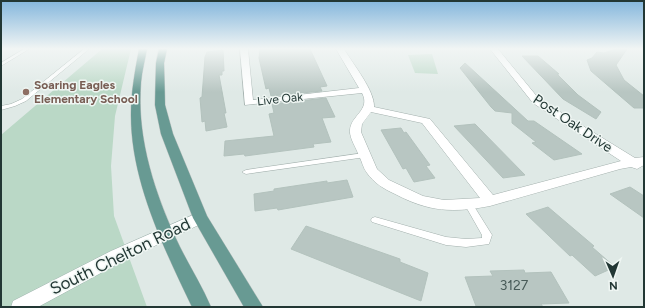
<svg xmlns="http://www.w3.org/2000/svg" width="645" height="308" font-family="Figtree,sans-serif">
  <rect width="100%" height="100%" fill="#dfe9e6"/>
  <g fill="#bad8c6">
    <polygon points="102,49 131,49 115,116 111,166 114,216 147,307 1,307 1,135"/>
    <polygon points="432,54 438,74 415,73 408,55"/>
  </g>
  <g fill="#b8c6c2" stroke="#b3c2bd">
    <polygon points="260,49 310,49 327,86 320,87 322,91 271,96 269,88 266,89 259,58"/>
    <polygon points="616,49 627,49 616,65 624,80 644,96 644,108 634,108 591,71 587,60 592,58 597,52 604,53"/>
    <polygon points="223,50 224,71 222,71 222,75 219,75 226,113 224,113 227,127 206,131 205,121 202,122 200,98 202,97 205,57 207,52"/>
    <polygon points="522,56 538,56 559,74 557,74 578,95 601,112 596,119 563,99"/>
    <polygon points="465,63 528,121 534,121 582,154 554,160 532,143 536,142 512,123 512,113 495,111 491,107 460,68"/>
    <polygon points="326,98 335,117 322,118 331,142 313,144 314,147 245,156 244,154 224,156 225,141 274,136 269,114 274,113 272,104"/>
    <polygon points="475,124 525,175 503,178 454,126"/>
    <polygon points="401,128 404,133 406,132 430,165 426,166 435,178 414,182 406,168 403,169 381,130"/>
    <polygon points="347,180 353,197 278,210 277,208 255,211 254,194 274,191 274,189 327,181 327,183"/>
    <polygon points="630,187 644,196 644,218 610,194"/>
    <polygon points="548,207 594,246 592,247 615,267 595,276 572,255 570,256 526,214"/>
    <polygon points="306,226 400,259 400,262 428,273 421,301 291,249"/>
    <polygon points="524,270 525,273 551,272 569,303 541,304 543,307 476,306 465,277 493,276 490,271"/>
  </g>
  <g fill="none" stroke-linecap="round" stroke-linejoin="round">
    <g stroke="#a3b0ad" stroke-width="1">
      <g id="service">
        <polygon points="24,49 29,49 1,66 1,63"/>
        <polygon points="84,49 89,49 26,101 15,106 1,110 1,106 11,104 22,99"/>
        <polygon points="364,153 368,155 366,157 246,174 242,172 246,170"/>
        <polygon points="469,202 472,203 492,235 489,244 466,247 446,245 372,222 371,220 372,218 375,217 446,237 466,239 482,238 482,235 465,205 466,203"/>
      </g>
    </g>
    <g stroke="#a3b0ad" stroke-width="1">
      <path id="minor" d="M240,49H248L253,100L359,88L336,49H344C353,64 375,91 374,107L430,119L493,195L621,161L533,103L490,49H498L539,99L635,158L644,157V165L637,169L631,167L620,169L490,206C453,213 429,212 395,194C384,189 374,183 367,173C363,168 362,161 359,156C357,149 349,138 350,130C351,115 371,110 362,93L245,105ZM371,112L422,123L480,198L444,200L423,196L389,180L377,169L361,132L362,124Z"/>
    </g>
    <g stroke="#a0b4af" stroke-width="1">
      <polygon id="secondary" points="200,212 205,214 207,218 205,222 123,261 38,307 11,307 13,301 111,251"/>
    </g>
    <g stroke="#bdc3c2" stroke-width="1">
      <g id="primary">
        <path d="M139,49H147C145,60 142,71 141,82C136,139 156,197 180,247C190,267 202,286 211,307H192C164,248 131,182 131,115C131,92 135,71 139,49Z"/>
        <polygon points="159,49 167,49 164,63 165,105 173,134 207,216 263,307 244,307 193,218 161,134 155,105 156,63"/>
      </g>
    </g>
    <use href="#service" fill="#fff" fill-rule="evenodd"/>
    <use href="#minor" fill="#fff" fill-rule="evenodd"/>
    <use href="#secondary" fill="#fff" fill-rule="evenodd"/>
    <use href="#primary" fill="#689a93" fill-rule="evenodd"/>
  </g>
  <linearGradient id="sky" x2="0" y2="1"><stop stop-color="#83b6dc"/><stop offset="0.53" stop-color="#f1f5f4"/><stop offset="1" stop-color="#f1f5f4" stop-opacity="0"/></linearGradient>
  <rect width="645" height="92" fill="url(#sky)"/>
  <circle fill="#8d6e63" stroke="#eff6f3" stroke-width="1.5" cx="26" cy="92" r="4"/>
  <g text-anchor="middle" stroke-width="3" stroke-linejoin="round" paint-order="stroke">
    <g font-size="12" font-weight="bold" fill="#785e54" stroke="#eff6f3" text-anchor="start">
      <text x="34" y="89">Soaring Eagles<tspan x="34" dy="14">Elementary School</tspan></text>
    </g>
    <g font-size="12" fill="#223734" stroke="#eff6f3">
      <text transform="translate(280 99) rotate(-6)" y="4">Live Oak</text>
    </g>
    <g font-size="14" fill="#223734" stroke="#eff6f3">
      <text transform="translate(573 123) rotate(34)" y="5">Post Oak Drive</text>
    </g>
    <g font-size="14" fill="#485b58">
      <text x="514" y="290">3127</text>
    </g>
    <g font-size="17" fill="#223734" stroke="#eff6f3">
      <text transform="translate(120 256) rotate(-26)" y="6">South Chelton Road</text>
    </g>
  </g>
  <rect width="645" height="308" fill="none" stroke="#223734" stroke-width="4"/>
  <g transform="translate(613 276) rotate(178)" stroke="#eff6f3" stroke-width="3" paint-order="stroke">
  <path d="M0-3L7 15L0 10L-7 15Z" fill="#223734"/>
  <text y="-6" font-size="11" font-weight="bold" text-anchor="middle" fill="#223734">N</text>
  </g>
</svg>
